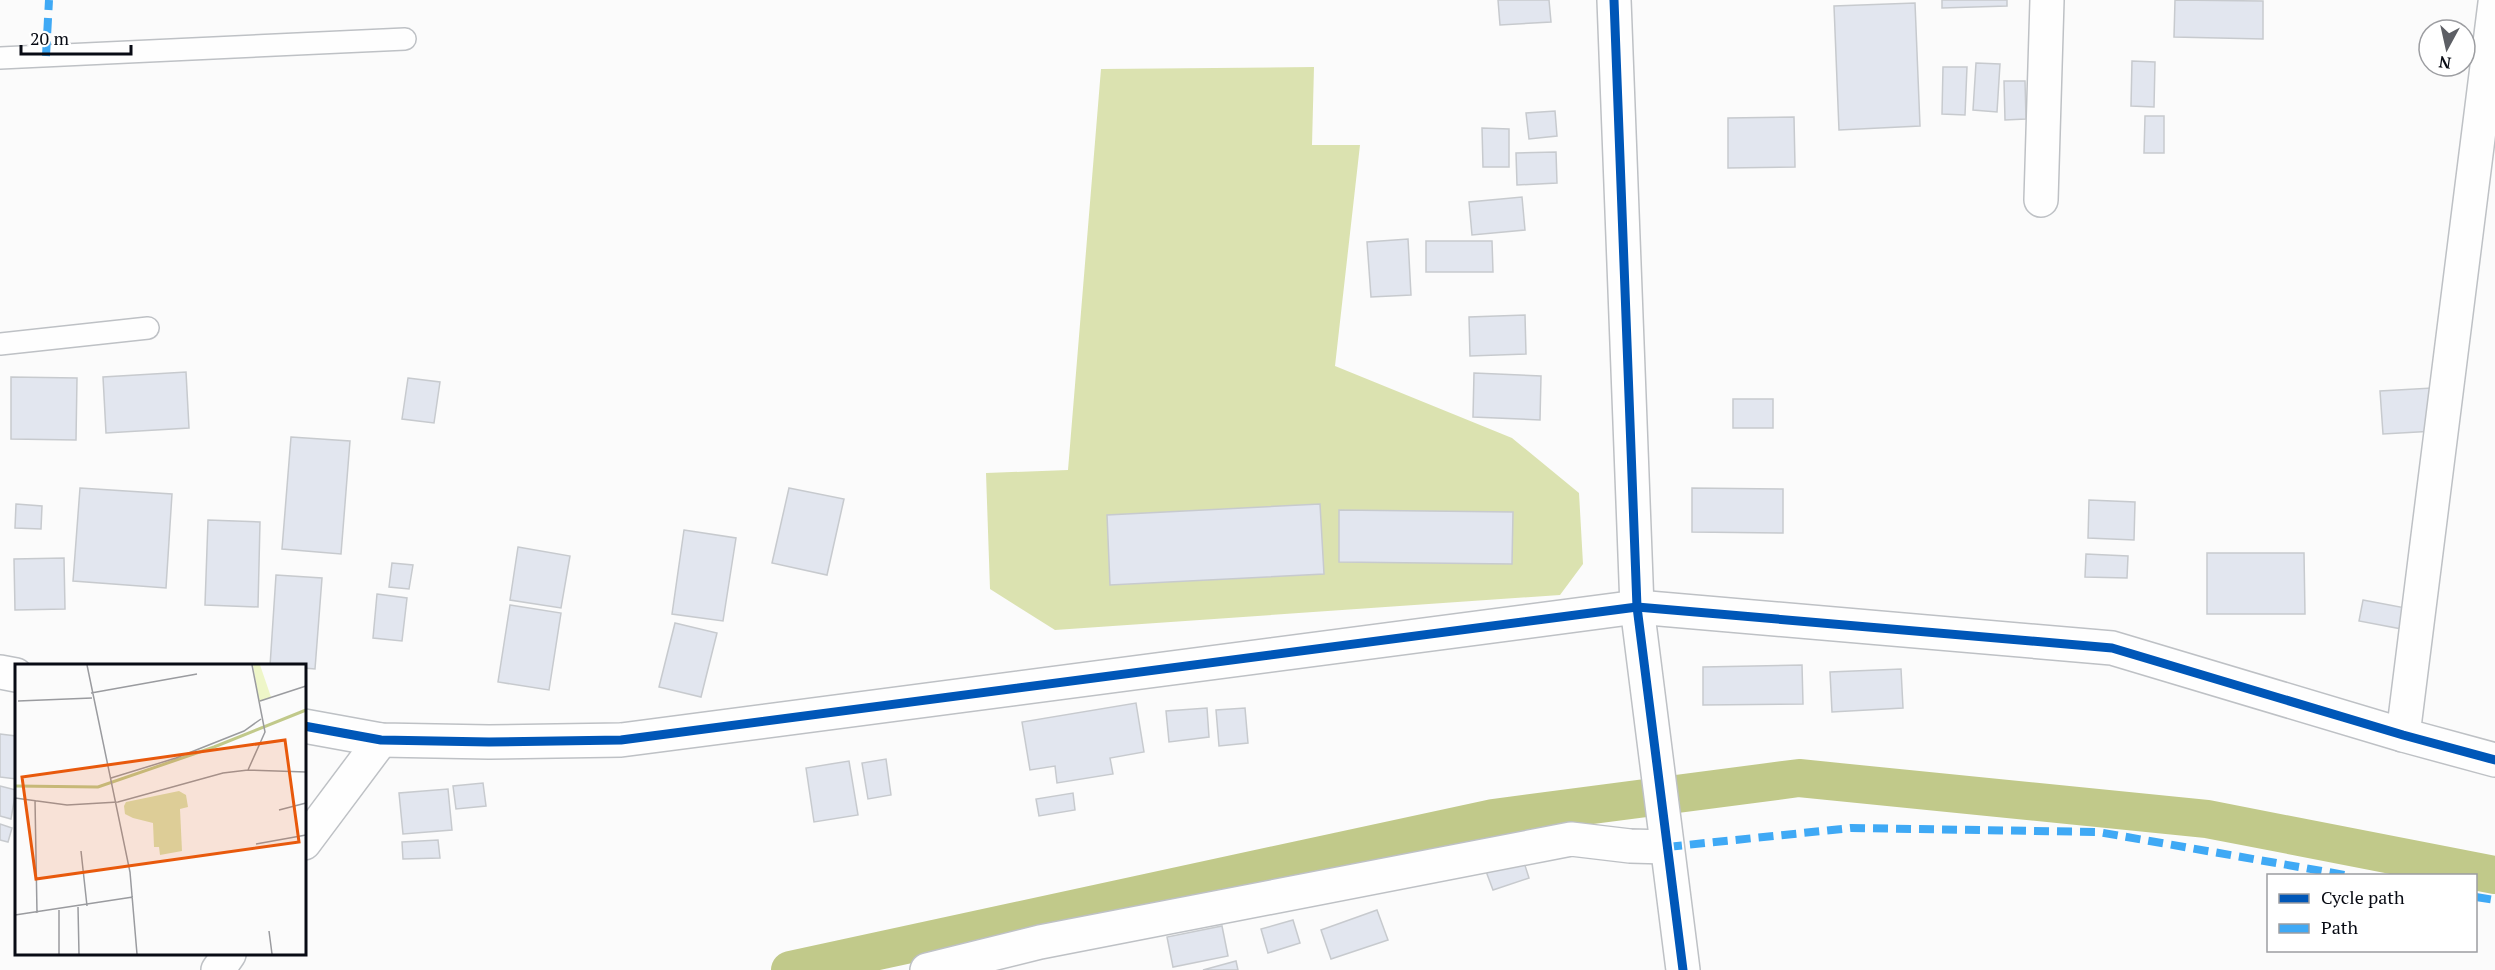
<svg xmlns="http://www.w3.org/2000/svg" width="2495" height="970" font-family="'PT Serif',serif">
  <rect width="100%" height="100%" fill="#fbfbfb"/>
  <polygon fill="#dbe2b0" points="1314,67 1312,145 1360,145 1335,366 1512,438 1579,493 1583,564 1560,595 1055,630 990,589 986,473 1068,470 1101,69"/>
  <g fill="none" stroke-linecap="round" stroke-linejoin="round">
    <polyline stroke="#c1c98a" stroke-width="38" points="790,970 1493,818 1799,778 2207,819 2495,875"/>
  </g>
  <g fill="#e2e6ef" stroke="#c7cace" stroke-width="1.5">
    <polygon points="1498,0 1549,0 1551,22 1500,25"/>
    <polygon points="1942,0 2007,0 2007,6 1942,8"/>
    <polygon points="2175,0 2263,1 2263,39 2174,37"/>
    <polygon points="1915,3 1920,126 1839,130 1834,6"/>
    <polygon points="2132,61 2155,62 2154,107 2131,106"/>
    <polygon points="1976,63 2000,64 1997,112 1973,110"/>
    <polygon points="1943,67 1967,67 1965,115 1942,114"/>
    <polygon points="2004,81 2025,81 2026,119 2005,120"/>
    <polygon points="1555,111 1557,136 1529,139 1526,113"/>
    <polygon points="2145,116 2164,116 2164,153 2144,153"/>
    <polygon points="1794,117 1795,167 1728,168 1728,118"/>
    <polygon points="1482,128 1509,129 1509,167 1483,167"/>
    <polygon points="1556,152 1557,183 1517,185 1516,153"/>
    <polygon points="1522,197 1525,230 1472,235 1469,202"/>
    <polygon points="1408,239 1411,295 1371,297 1367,242"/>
    <polygon points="1426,241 1492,241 1493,272 1426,272"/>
    <polygon points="1525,315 1526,354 1470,356 1469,317"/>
    <polygon points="186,372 189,428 106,433 103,377"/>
    <polygon points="1474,373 1541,376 1540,420 1473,417"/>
    <polygon points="11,377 77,378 76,440 11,439"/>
    <polygon points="408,378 440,382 434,423 402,419"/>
    <polygon points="2432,388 2435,431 2383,434 2380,391"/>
    <rect x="1733" y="399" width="40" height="29"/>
    <polygon points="291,437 350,441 341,554 282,549"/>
    <polygon points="80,488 172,494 166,588 73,581"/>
    <polygon points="789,488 844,499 827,575 772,563"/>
    <polygon points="1692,488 1783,489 1783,533 1692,532"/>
    <polygon points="2089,500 2135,502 2134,540 2088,538"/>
    <polygon points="16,504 42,506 41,529 15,528"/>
    <polygon points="1320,504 1324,574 1110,585 1107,515"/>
    <polygon points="1339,510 1513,512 1512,564 1339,562"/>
    <polygon points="208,520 260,522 258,607 205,605"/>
    <polygon points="684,530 736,538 723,621 672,614"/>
    <polygon points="518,547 570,556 561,608 510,600"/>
    <polygon points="2207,553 2304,553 2305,614 2207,614"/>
    <polygon points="2086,554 2128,556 2127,578 2085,577"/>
    <polygon points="64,558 65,609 15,610 14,559"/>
    <polygon points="392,563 413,565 409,589 389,587"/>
    <polygon points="276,575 322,578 315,669 304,668 304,666 270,666"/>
    <polygon points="377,594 407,598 402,641 373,638"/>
    <polygon points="2363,600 2411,609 2407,630 2359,621"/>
    <polygon points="510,605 561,613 549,690 498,682"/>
    <polygon points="675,623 717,633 701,697 659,687"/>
    <polygon points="1802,665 1803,704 1703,705 1703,667"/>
    <polygon points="1901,669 1903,708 1832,712 1830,672"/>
    <polygon points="1136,703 1144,752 1110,758 1113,774 1057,783 1055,766 1030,770 1022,722"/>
    <polygon points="1207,708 1209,737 1169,742 1166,711"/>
    <polygon points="1245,708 1248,743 1219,746 1216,710"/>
    <polygon points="0,734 16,736 16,779 0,777"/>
    <polygon points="886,759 891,795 868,799 862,763"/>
    <polygon points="849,761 858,815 814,822 806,768"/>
    <polygon points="483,783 486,806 456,809 453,786"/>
    <polygon points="0,786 16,790 11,819 0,816"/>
    <polygon points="448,789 452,830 403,834 399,793"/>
    <polygon points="1073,793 1075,810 1039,816 1036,799"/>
    <polygon points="0,824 12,828 8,842 0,840"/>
    <polygon points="438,840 440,858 403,859 402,842"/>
    <polygon points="1521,853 1529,878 1493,890 1484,866"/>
    <polygon points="1377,910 1388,940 1331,959 1321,930"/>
    <polygon points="1293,920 1300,943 1268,953 1261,929"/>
    <polygon points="1222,926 1228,956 1173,967 1167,937"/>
    <polygon points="1236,961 1238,970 1203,970"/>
  </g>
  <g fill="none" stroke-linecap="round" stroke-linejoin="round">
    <g stroke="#bec1c5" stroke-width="24">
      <g id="lane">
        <polyline points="0,58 405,39"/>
        <polyline points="0,344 148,328"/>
      </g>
    </g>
    <g stroke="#bec1c5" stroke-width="36">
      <g id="street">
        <polyline points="1614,0 1637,607 1683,970"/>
        <polyline points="2041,200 2047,0"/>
        <polyline points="0,672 16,675"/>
        <polyline points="304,726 381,740 489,742 621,740 1637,607 2112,648 2403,735 2495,760"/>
        <polyline points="2403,735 2495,3"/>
        <polyline points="304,843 381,740"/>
        <polyline points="218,970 229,954"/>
        <polyline points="927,970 1040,942 1571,839 1630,846 1667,847"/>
      </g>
    </g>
    <use href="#lane" stroke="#fefefe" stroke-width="21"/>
    <use href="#street" stroke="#fefefe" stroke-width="33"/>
    <g stroke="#3fa9f5" stroke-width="8" stroke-dasharray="15 8" stroke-linecap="butt">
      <polyline points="46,56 49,0"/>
      <polyline points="1667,847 1851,828 2098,832 2351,876"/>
      <polyline points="2476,897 2495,900"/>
    </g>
    <g stroke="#fff" stroke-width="13">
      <g id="cycleway">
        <polyline points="1614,0 1637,607 1683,970"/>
        <polyline points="304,726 381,740 489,742 621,740 1637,607 2112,648 2403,735 2495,760"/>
      </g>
    </g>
    <use href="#cycleway" stroke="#0057b8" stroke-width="9"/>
  </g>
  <g transform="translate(15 664)">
    <rect width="291" height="291" fill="#fbfbfb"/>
    <path d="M238,1H245L256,33L244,38Z" fill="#eef6c8"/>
    <path d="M164,127L171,131L173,143L165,145L167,187L145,191L144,183H139L138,159L118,154L110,150L109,142L111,138Z" fill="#dbe2b0"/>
    <path fill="none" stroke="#c1c98a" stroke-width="3" d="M0,122L83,123L199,83L291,46"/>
    <path fill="none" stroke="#9a9b9f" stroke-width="1.5" d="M72,1L115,208L122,290M76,29L182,10M3,37L77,34M245,37L291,22M233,106L250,68L237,1M96,114L161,94L229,67L246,55M0,134L52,141L103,138L208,109L233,106L291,108M20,136L22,249M264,146L291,139M241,180L291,171M66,187L72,242M63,243L64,290M44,246V290M0,251L118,233M254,267L257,290"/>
    <path fill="#e8590c" fill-opacity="0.15" stroke="#e8590c" stroke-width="3" d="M270,76L284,178L21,215L7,113Z"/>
    <rect width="291" height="291" fill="none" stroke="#080b14" stroke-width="3"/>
  </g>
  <rect x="2267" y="874" width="210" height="78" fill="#ffffff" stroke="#9c9da1" stroke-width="1.5"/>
  <rect x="2279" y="894" width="30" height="9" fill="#0057b8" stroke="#9c9da1" stroke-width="1.5"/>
  <text x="2321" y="904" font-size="18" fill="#080b14">Cycle path</text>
  <rect x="2279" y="924" width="30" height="9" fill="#3fa9f5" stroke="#9c9da1" stroke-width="1.5"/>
  <text x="2321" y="934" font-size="18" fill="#080b14">Path</text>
  <g transform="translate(2447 48) rotate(188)"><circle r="28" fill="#ffffff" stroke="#9c9da1" stroke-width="1.5"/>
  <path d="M0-4.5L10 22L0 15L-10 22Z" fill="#5d5f65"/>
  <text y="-9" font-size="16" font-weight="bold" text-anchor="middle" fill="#080b14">N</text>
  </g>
  <path d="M21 45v9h110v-9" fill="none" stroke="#080b14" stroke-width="3"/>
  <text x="30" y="45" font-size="18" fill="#080b14" stroke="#ffffff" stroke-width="4.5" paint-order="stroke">20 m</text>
</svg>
